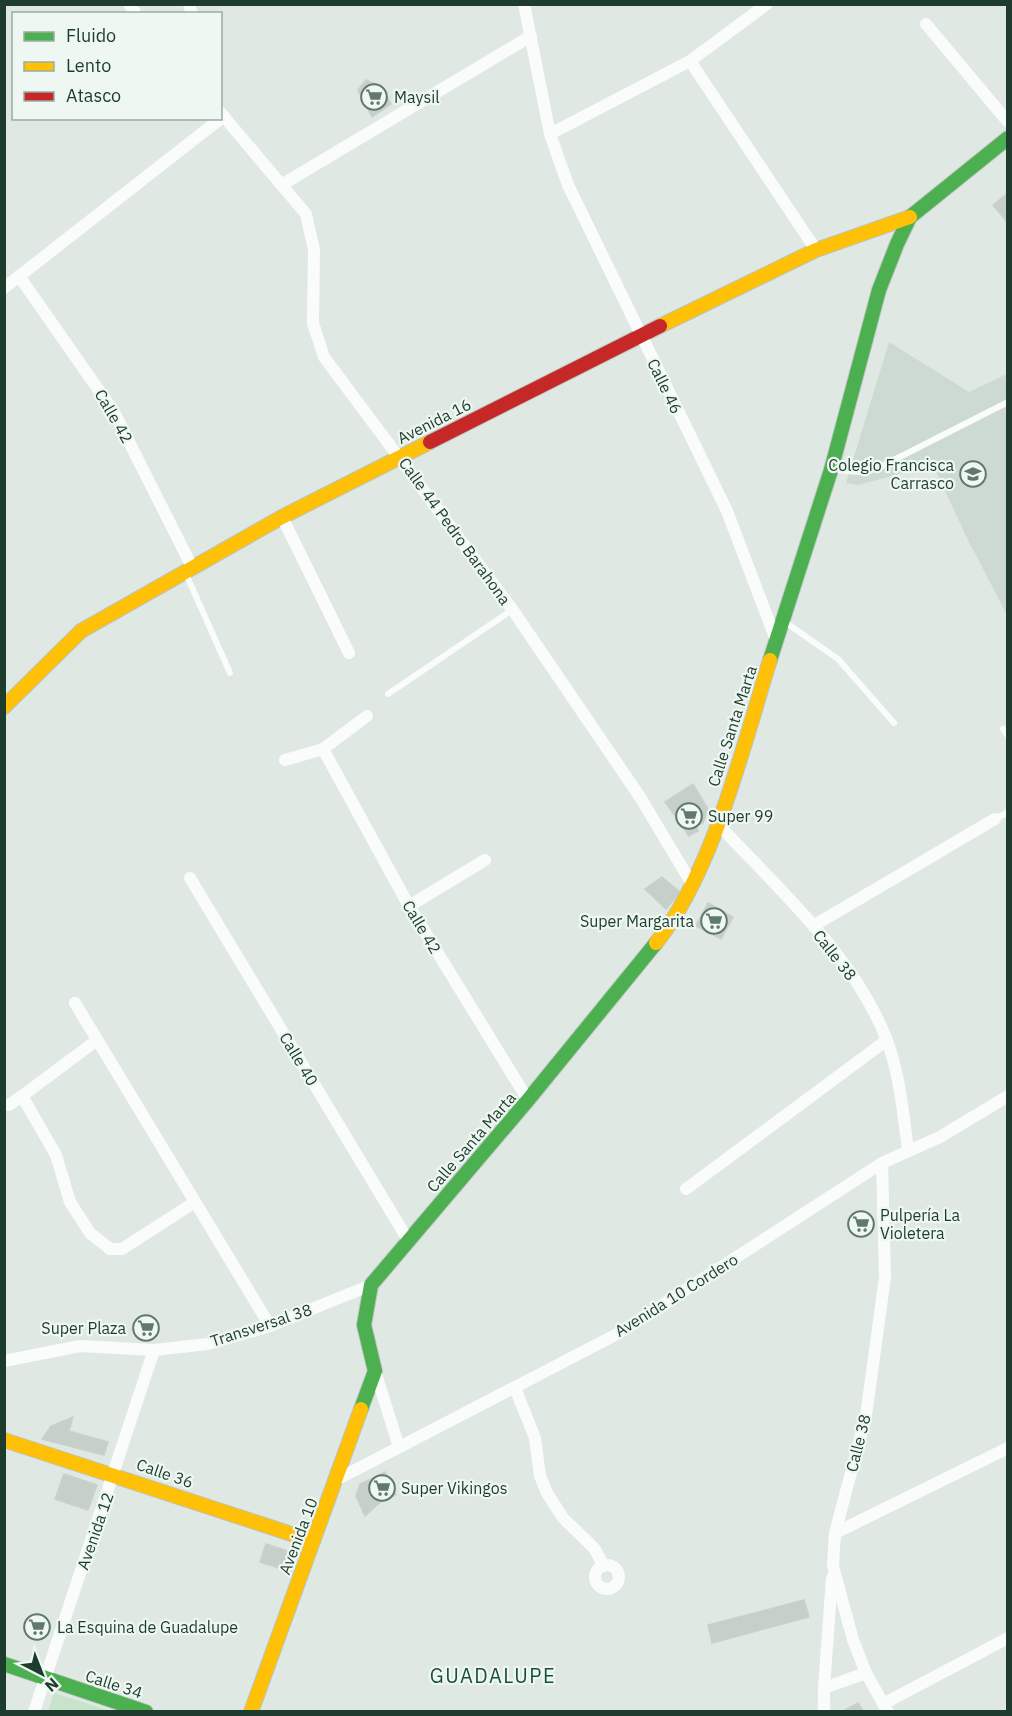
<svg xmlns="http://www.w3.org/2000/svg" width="1012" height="1716" font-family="'IBM Plex Sans',sans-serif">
  <rect width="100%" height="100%" fill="#e0e8e3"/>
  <polygon fill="#cddad2" points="889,342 969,392 1007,374 1007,615 967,538 933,465 858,485 846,483"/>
  <polygon fill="#c7e3ca" points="54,1693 110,1711 48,1711"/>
  <g fill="#c7cfca" stroke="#c9d1cc" stroke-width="1.5">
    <polygon points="366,80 381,86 391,104 372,117 358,90"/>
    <polygon points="1008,193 1008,223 993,205"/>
    <polygon points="693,784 708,809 703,823 696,826 698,831 689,836 665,802"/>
    <polygon points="662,877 680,892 666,909 645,889"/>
    <polygon points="708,903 733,917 721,939 696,926"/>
    <polygon points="73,1417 69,1431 108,1442 104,1455 42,1439 51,1426"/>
    <polygon points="385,1472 396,1495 379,1503 369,1480"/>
    <polygon points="64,1474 97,1485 88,1510 55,1499"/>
    <polygon points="369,1480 379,1503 365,1516 356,1496 360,1484"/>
    <polygon points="266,1544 294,1553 288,1571 260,1562"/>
    <polygon points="804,1600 809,1617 712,1643 708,1625"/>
    <polygon points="858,1703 864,1712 845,1712 845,1710"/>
  </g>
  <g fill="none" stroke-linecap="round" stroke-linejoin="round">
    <g stroke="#b9c5be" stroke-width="16">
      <g id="fast">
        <polyline points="770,660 831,470 879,290 897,244 910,217 1008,138"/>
        <polyline points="361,1409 375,1371 364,1325 371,1285 528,1100 656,943"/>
        <polyline points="4,1664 146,1712"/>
      </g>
    </g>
    <g stroke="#b9c5be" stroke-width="16">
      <g id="slow">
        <polyline points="660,326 816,250 910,217"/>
        <polyline points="4,707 81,631 282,517 430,442"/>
        <path d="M656,943C713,872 743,747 770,660"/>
        <polyline points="4,1440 313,1541"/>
        <polyline points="251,1712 361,1409"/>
      </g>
    </g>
    <g stroke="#b9c5be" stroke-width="16">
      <polyline id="jam" points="430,442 660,326"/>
    </g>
    <g stroke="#fafcfb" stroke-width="6">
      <polyline points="835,470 861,472 880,467 1008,402"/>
      <polyline points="186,574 230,673"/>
      <polyline points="785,622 838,659 894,723"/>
      <polyline points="388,694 512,610"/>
      <polyline points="1003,729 1008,736"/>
      <polyline points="995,819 1008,812"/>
    </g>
    <g stroke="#fafcfb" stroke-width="12">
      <polyline points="129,4 136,14"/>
      <polyline points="189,4 192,14"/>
      <polyline points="524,4 550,134 568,185 727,511 776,640"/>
      <polyline points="926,24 1008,122"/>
      <polyline points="690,61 816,250"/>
      <polyline points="220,112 306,214 314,250 313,323 324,357 512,609 640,797 692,884"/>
      <polyline points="550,134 690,61 767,4"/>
      <polyline points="283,184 531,36"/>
      <polyline points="19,276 114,412 192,567"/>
      <polyline points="4,288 224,116"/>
      <polyline points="282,517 349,653"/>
      <polyline points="323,749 409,906 528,1100"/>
      <polyline points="285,760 323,749 367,716"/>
      <path d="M718,824C778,889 853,954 886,1038C900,1074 903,1113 908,1150"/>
      <polyline points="190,878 408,1240"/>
      <polyline points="409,906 485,860"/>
      <polyline points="813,926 995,819"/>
      <polyline points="75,1003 270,1326"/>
      <polyline points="97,1040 22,1096 56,1155 70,1202 90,1233 110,1249 122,1249 195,1202"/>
      <polyline points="9,1105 22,1096"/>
      <polyline points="882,1163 885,1277 866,1416 835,1533 833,1566 853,1640 866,1673 888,1712"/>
      <polyline points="686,1189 887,1040"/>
      <polyline points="4,1361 80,1346 154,1350 208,1344 270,1326 371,1285"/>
      <polyline points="375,1371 399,1447"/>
      <polyline points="515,1388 535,1438 540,1476 547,1493 563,1518 594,1548 604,1566"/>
      <polyline points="336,1480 619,1333 882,1163 940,1137 1008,1096"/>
      <polyline points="835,1533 1008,1448"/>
      <circle cx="607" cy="1577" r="12"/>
      <polyline points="824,1688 832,1578"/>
      <polyline points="883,1704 1008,1638"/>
      <polyline points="34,1712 154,1350"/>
      <polyline points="824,1712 824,1688 866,1673"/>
    </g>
    <use href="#fast" stroke="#4caf50" stroke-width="14"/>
    <use href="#slow" stroke="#ffc107" stroke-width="14"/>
    <use href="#jam" stroke="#c62828" stroke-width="14"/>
  </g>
  <defs>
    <g id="supermarket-ring" transform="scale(1.35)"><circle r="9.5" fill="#eef7f1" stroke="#61786d" stroke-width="1.5"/><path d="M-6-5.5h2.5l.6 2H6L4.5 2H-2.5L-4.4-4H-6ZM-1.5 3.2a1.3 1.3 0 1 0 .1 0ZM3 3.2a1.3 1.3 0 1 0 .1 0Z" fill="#61786d"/></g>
    <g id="school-ring" transform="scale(1.35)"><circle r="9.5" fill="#eef7f1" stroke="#61786d" stroke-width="1.5"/><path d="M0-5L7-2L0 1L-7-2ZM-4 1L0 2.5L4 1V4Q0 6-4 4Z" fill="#61786d"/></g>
  </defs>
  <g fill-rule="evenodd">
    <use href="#supermarket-ring" x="374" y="97"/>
    <use href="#school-ring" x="973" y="474"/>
    <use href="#supermarket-ring" x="689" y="816"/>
    <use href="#supermarket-ring" x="714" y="921"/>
    <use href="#supermarket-ring" x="861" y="1224"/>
    <use href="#supermarket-ring" x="146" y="1328"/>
    <use href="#supermarket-ring" x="382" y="1488"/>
    <use href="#supermarket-ring" x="37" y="1627"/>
  </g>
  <g text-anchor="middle" stroke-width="4.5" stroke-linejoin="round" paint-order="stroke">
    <g font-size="16" fill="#1d3c2d" stroke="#eef7f1" text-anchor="start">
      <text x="394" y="103">Maysil</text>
      <text x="954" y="471" text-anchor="end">Colegio Francisca<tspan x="954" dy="18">Carrasco</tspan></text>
      <text x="708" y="822">Super 99</text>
      <text x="694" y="927" text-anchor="end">Super Margarita</text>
      <text x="880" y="1221">Pulpería La<tspan x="880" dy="18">Violetera</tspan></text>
      <text x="126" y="1334" text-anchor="end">Super Plaza</text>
      <text x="401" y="1494">Super Vikingos</text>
      <text x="57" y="1633">La Esquina de Guadalupe</text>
    </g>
    <g font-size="16" fill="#1d3c2d" stroke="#eef7f1">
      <text transform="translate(665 386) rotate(64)" y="6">Calle 46</text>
      <text transform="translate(114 416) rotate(60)" y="6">Calle 42</text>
      <text transform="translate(434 421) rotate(-27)" y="6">Avenida 16</text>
      <text transform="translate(455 531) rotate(54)" y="6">Calle 44 Pedro Barahona</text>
      <text transform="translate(732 726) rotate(-72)" y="6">Calle Santa Marta</text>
      <text transform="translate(422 927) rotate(59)" y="6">Calle 42</text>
      <text transform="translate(835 955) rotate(52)" y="6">Calle 38</text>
      <text transform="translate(299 1059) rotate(59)" y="6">Calle 40</text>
      <text transform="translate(471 1142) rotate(-49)" y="6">Calle Santa Marta</text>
      <text transform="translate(676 1295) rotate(-32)" y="6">Avenida 10 Cordero</text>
      <text transform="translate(261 1325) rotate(-18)" y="6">Transversal 38</text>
      <text transform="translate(858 1443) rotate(-76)" y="6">Calle 38</text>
      <text transform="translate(165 1473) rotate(19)" y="6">Calle 36</text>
      <text transform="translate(95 1531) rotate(-71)" y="6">Avenida 12</text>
      <text transform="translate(298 1536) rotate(-69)" y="6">Avenida 10</text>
      <text transform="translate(114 1684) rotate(18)" y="6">Calle 34</text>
    </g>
    <g font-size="20" letter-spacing="1.5" fill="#185036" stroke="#eef7f1">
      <text x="493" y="1683">GUADALUPE</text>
    </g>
  </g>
  <rect width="1012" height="1716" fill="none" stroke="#1d3c2d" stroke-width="12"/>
  <rect x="12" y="12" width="210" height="108" fill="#eef7f1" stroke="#9aaca3" stroke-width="1.5"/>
  <rect x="24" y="32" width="30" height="9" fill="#4caf50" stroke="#9aaca3" stroke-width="1.5"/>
  <text x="66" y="42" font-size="18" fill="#1d3c2d">Fluido</text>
  <rect x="24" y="62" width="30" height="9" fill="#ffc107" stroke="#9aaca3" stroke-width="1.5"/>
  <text x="66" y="72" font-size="18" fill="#1d3c2d">Lento</text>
  <rect x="24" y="92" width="30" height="9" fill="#c62828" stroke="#9aaca3" stroke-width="1.5"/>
  <text x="66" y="102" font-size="18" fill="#1d3c2d">Atasco</text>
  <g transform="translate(42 1674) rotate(138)" stroke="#eef7f1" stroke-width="4.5" paint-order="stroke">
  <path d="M0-4.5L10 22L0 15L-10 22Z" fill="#1d3c2d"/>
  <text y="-9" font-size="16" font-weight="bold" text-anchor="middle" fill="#1d3c2d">N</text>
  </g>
</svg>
